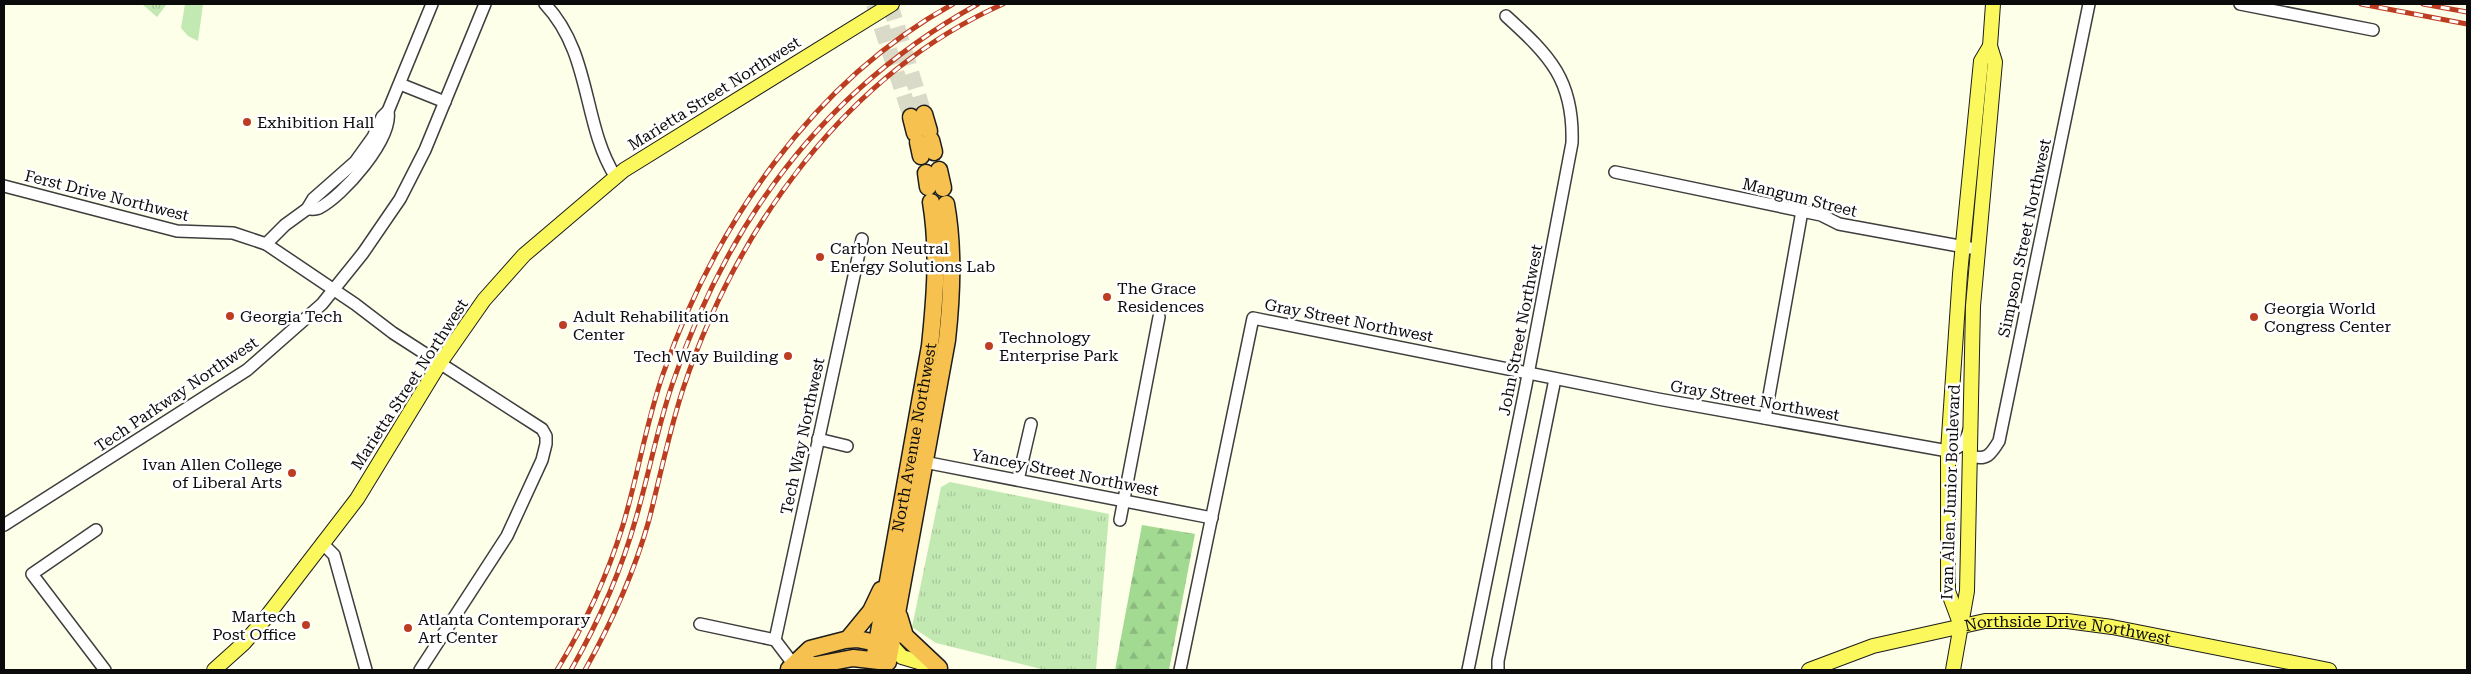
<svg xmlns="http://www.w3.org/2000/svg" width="2471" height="674" font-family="'Roboto Serif',serif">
  <defs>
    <pattern id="grass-tufts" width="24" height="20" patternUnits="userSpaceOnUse" patternTransform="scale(1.25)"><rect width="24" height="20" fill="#c3e9b3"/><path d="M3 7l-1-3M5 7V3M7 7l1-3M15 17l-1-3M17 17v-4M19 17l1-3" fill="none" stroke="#a6c699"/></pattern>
    <pattern id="forest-firs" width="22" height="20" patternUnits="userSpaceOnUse" patternTransform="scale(1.25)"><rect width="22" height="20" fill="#a2da92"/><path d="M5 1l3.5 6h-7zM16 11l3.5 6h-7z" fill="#8aba7d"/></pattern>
  </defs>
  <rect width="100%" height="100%" fill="#feffe9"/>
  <g fill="url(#grass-tufts)">
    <polygon points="142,4 167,4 157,17"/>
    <polygon points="950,482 1109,514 1096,670 1045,670 936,643 912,627 941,487"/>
  </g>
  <polygon fill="url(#forest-firs)" points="1142,525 1195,534 1169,670 1115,670"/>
  <polygon fill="#c3e9b3" points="185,4 203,4 198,41 188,36 181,28"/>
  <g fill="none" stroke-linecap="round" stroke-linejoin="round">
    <g stroke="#dadac8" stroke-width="16" stroke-dasharray="16 8" stroke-linecap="butt">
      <polyline points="874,4 911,117"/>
      <polyline points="890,4 924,114"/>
    </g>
    <g stroke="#3e3e3e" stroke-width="14">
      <g id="minor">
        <path d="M545,4C592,54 582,123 615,176"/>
        <polyline points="2240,4 2373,30"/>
        <polyline points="400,84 445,102"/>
        <polyline points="1615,172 1821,215 1839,224 1970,248"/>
        <polyline points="4,186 177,231 233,233 266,244 355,304 393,333 542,429 546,436 546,444 542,460 507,536 420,670"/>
        <path d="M307,209C311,209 316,210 319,208C343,196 393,139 388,111"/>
        <polyline points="266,244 285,225 307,209 313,199 355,162 373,137 382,117 388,111 432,4"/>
        <polyline points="1765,418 1802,211"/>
        <polyline points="818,439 847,446"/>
        <path d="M1971,456C1987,461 1991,454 1999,441L2089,4"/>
        <polyline points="919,461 1212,518"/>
        <polyline points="1018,480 1031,424"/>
        <polyline points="1120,520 1159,317"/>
        <polyline points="4,525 247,370 322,304 363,253 400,199 425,150 485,4"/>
        <polyline points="96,530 32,574 105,670"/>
        <polyline points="322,543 334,555 366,670"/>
        <polyline points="700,624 775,640 794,665"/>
        <polyline points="775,640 862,239"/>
        <path d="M1180,670L1253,318L1658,399L1948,451C1961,448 1966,442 1969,430"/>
        <path d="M1468,670L1526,385L1572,143C1574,80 1550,56 1506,16"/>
        <polyline points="1498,670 1498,661 1555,379"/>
      </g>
    </g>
    <g stroke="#1c1c1c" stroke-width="16">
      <g id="major">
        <polyline points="1961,626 1948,591 1948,451 1960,274 1981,61 1990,46"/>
        <polyline points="892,646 902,657 939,668"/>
        <polyline points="214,670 244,643 264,620 357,499 440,363 484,300 524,255 624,170 892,4"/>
        <path id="s1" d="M1809,670L1873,646L1985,621H2067L2112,627L2329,670"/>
        <polyline points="1953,670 1967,591 1973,306 1995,62 1990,46 1993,4"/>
      </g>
    </g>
    <g stroke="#1c1c1c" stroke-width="19">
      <g id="highway">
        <polyline points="924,114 929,131"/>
        <polyline points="911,117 915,133"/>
        <polyline points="931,140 934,152"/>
        <polyline points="918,142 921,156"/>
        <polyline points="939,170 943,188"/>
        <polyline points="926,173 928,187"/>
        <polyline points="899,616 905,636 939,668"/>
        <polyline points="848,639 871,611 881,590"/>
        <path id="s2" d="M874,660L930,346C935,298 939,250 931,202"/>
        <path d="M794,665H816L853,658L888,662L947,340C952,295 954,248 946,204"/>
        <polyline points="789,669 810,649 845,640 857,639 887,645"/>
      </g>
    </g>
    <use href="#minor" stroke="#fff" stroke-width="11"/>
    <use href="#major" stroke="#fbf85d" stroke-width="14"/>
    <use href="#highway" stroke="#f7c14f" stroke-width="16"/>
    <g stroke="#bd3d22" stroke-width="5">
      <g id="rail">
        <polyline points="2361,4 2467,24"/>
        <polyline points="2423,4 2467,12"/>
        <path d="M557,670C585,624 607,577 623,525C638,475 646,423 663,374C715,225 812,82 953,4"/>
        <path d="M571,670C599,621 621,572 636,518C649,474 657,429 672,385C727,221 825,89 978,4"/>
        <path d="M585,670C612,622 634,573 649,520C660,477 669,432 683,389C736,229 846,74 1003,4"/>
      </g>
    </g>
    <use href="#rail" stroke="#fff" stroke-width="3" stroke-dasharray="9" stroke-linecap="butt"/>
  </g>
  <g fill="#bd3d22" stroke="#fff" stroke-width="2">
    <circle cx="247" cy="122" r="5"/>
    <circle cx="820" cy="257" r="5"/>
    <circle cx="1107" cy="297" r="5"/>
    <circle cx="230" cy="316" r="5"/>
    <circle cx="2254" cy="317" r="5"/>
    <circle cx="563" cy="325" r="5"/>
    <circle cx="989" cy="346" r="5"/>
    <circle cx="788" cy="356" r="5"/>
    <circle cx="292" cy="473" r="5"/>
    <circle cx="306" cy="625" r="5"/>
    <circle cx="408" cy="628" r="5"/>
  </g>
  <g text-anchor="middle" stroke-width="5" stroke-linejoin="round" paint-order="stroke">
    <g font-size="16" fill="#0b0b0b" stroke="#fff">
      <text transform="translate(714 93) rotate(-32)" y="6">Marietta Street Northwest</text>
      <text transform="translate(107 195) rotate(14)" y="6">Ferst Drive Northwest</text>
      <text transform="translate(1800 197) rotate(14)" y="6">Mangum Street</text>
      <text transform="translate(2024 238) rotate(-78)" y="6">Simpson Street Northwest</text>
      <text transform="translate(1349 320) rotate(11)" y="6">Gray Street Northwest</text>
      <text transform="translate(1520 330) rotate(-79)" y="6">John Street Northwest</text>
      <text transform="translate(409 384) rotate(-57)" y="6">Marietta Street Northwest</text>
      <text transform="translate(176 394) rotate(-34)" y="6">Tech Parkway Northwest</text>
      <text transform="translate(1755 400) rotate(10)" y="6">Gray Street Northwest</text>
      <text transform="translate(802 436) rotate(-78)" y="6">Tech Way Northwest</text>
      <text dy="6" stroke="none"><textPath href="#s2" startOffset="226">North Avenue Northwest</textPath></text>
      <text transform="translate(1065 472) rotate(11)" y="6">Yancey Street Northwest</text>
      <text transform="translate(1950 492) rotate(-88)" y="6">Ivan Allen Junior Boulevard</text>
      <text dy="6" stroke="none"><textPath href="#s1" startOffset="266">Northside Drive Northwest</textPath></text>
    </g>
    <g font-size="16" fill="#0b0b0b" stroke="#fff" text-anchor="start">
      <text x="257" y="128">Exhibition Hall</text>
      <text x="830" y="254">Carbon Neutral<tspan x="830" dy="18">Energy Solutions Lab</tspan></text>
      <text x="1117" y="294">The Grace<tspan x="1117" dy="18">Residences</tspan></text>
      <text x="2264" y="314">Georgia World<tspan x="2264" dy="18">Congress Center</tspan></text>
      <text x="240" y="322">Georgia Tech</text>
      <text x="573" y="322">Adult Rehabilitation<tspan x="573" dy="18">Center</tspan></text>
      <text x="999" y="343">Technology<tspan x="999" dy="18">Enterprise Park</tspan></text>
      <text x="778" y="362" text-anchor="end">Tech Way Building</text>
      <text x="282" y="470" text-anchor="end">Ivan Allen College<tspan x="282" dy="18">of Liberal Arts</tspan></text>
      <text x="296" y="622" text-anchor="end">Martech<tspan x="296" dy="18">Post Office</tspan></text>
      <text x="418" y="625">Atlanta Contemporary<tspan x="418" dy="18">Art Center</tspan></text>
    </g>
  </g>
  <rect width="2471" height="674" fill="none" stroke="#0b0b0b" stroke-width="10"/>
</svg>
